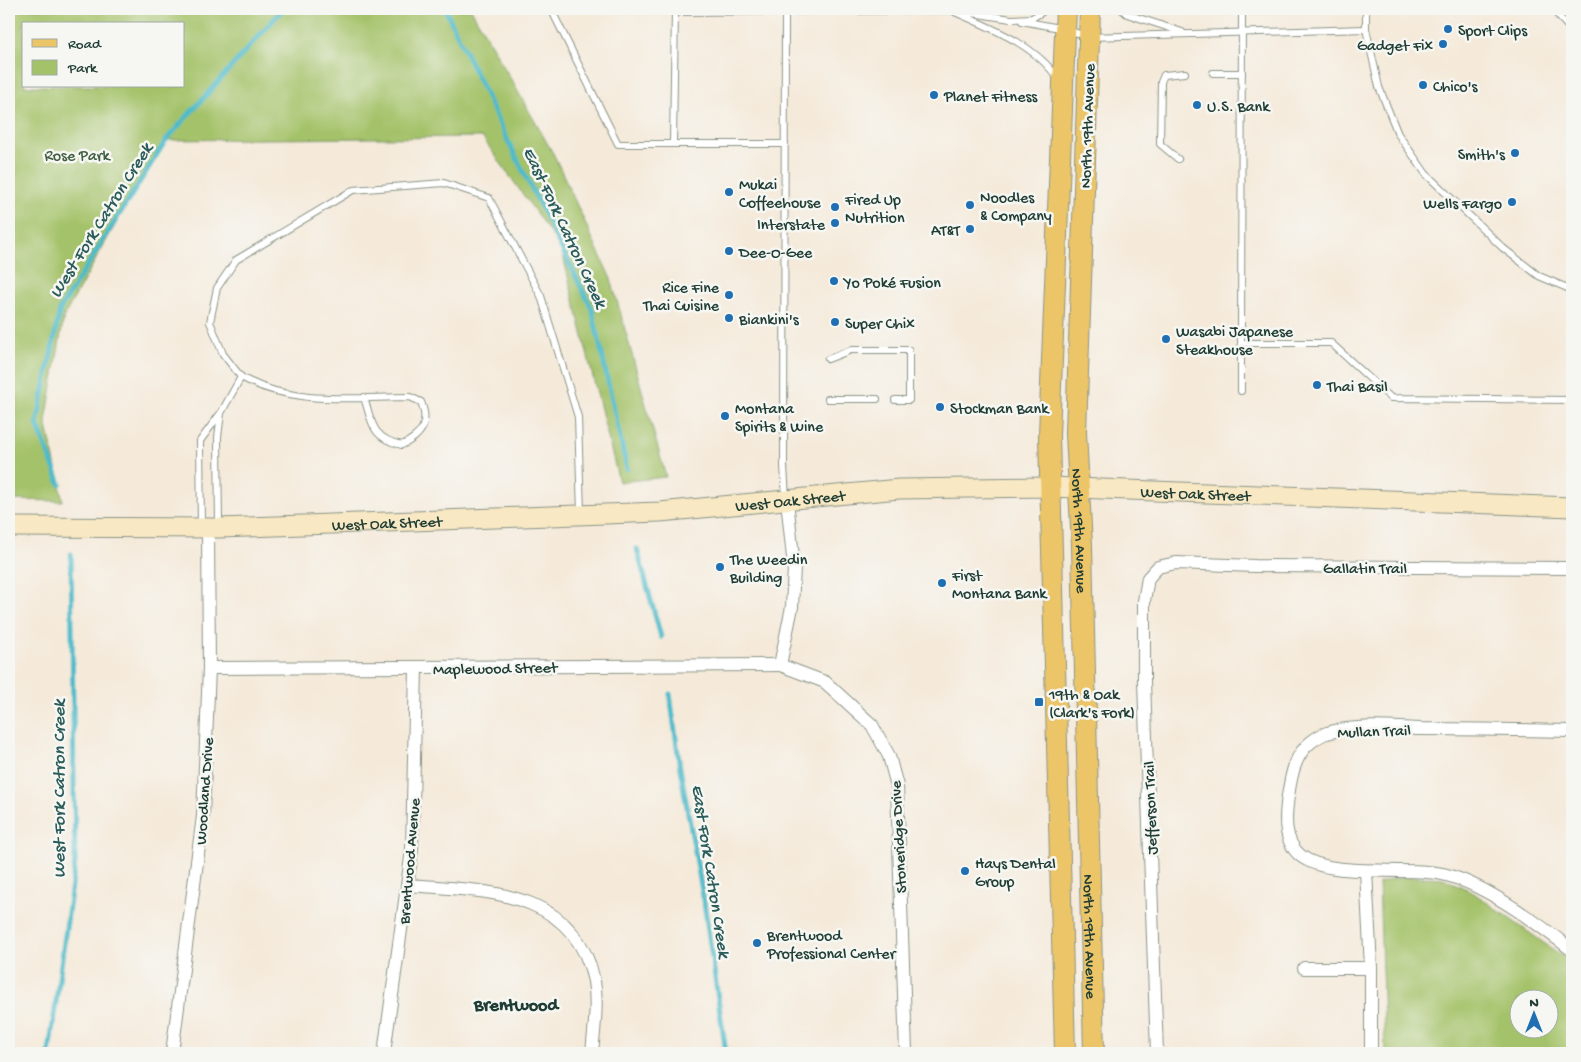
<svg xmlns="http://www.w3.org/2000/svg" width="1581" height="1062" font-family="'Gochi Hand',sans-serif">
  <rect width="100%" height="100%" fill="#f6f6f2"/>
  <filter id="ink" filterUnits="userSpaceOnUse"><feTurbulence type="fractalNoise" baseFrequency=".02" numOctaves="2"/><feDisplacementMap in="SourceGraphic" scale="10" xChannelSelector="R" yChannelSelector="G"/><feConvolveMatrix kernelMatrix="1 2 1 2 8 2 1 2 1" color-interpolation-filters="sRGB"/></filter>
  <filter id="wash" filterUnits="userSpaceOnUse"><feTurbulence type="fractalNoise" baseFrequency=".0096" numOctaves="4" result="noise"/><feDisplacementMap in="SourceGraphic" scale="20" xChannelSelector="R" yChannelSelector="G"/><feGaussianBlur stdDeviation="1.12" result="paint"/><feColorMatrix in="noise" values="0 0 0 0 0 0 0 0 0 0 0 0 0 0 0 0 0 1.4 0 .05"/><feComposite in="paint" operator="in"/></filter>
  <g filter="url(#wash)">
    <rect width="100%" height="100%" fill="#f5eada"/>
    <g fill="#a4c269" stroke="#62804e" fill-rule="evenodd">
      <path d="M9,9H471L554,155L611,279L666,477L619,482L561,248L482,137L168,140L154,156L64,316L46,421L63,501L9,500ZM24,24H184V86H24Z"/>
      <path d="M1405,876L1443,878L1471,891L1572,963V1053H1385L1379,883ZM1518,1000H1548V1030H1518Z"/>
    </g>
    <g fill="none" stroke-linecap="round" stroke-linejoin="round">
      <g stroke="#4fbbca" stroke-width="5">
        <polyline points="445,9 505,135 592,309 627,469"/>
        <polyline points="60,484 37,424 60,309 166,140 283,9"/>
        <polyline points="637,549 661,637"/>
        <polyline points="670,694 680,768 704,902 726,1053"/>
        <polyline points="49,1053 75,862 71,554"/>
      </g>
    </g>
  </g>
  <g filter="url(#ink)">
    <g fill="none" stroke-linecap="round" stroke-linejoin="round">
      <g stroke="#8a9487" stroke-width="8">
        <g id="lane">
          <polyline points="551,9 618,144 785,144"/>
          <polyline points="785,9 784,466 786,498"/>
          <polyline points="1121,9 1127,14 1182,32"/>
          <polyline points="1242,9 1241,343 1331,343 1391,398 1572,400"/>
          <polyline points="1366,9 1366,29 1379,87 1398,134 1426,174 1503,248 1539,276 1572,290"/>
          <polyline points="1552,9 1572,31"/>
          <polyline points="675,12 952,10 1011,19 1032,18 1047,9"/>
          <path d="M955,12C991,28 1036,45 1058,79"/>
          <polyline points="1022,21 1065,29 1089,37 1366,29"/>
          <polyline points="1213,73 1242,73"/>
          <polyline points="673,144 675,10"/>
          <polyline points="1178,159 1160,144 1161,82 1164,75 1185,73"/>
          <polyline points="1241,343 1241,391"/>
          <polyline points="828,359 851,350 909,350 909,400 895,400"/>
          <path d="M241,377C291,406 354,397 410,397L421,402C430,424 421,436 402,445C372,439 372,423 364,397"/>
          <polyline points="828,399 877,399"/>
          <polyline points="219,526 218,437 221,413 241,377 223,354 210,322 217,288 236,260 353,190 444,183 489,198 541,296 578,417 581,514"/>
          <polyline points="201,527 200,441 220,414"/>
        </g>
      </g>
      <g stroke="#8a9487" stroke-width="14">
        <g id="street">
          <polyline points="787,500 794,567 792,607 780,665 825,682 872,725 889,756 897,786 906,1053"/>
          <polyline points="209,668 780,665"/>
          <path d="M1572,731C1522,730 1471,729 1421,729C1391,728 1357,724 1327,733C1322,734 1315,739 1311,742C1294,755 1291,777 1288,796C1285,817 1283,842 1301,856C1332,880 1411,864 1450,876C1489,887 1540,925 1572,950"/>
          <polyline points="1366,871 1371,968 1371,1053"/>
          <path d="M408,885C482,891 575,888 594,981C598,1004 594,1030 592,1053"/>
          <polyline points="1304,968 1371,968"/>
          <polyline points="172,1053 203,816 209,668 208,528"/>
          <polyline points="384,1053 412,850 416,668"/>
          <polyline points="1157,1053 1144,681 1144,601 1148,578 1158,567 1176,563 1255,566 1572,568"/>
        </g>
      </g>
      <g stroke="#8a9487" stroke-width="21">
        <g id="secondary">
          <path id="s1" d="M9,527L219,528L660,512L899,489L1050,487L1572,507"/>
        </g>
      </g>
      <g stroke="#8a9487" stroke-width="22">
        <g id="primary">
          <path id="s2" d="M1090,9L1076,433L1082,546L1094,1053"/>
          <polyline points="1065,1053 1049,435 1066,9"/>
        </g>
      </g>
      <use href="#lane" stroke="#fff" stroke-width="6"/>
      <use href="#street" stroke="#fff" stroke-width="12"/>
      <use href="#secondary" stroke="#f8e8c3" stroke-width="19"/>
      <use href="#primary" stroke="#edc569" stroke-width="20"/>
    </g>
  </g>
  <g fill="#1f6fb2" stroke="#f6f6f2" stroke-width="2">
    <circle cx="1448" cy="29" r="5"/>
    <circle cx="1443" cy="44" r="5"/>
    <circle cx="1423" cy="85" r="5"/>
    <circle cx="934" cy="95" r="5"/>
    <circle cx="1197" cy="105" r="5"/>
    <circle cx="1515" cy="153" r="5"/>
    <circle cx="729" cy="192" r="5"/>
    <circle cx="1512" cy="202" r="5"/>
    <circle cx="970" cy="205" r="5"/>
    <circle cx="835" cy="207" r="5"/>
    <circle cx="835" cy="223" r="5"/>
    <circle cx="970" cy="229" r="5"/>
    <circle cx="729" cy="251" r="5"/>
    <circle cx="834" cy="281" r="5"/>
    <circle cx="729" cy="295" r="5"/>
    <circle cx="729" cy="318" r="5"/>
    <circle cx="835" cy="322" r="5"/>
    <circle cx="1166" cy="339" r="5"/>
    <circle cx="1317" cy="385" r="5"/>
    <circle cx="940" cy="407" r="5"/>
    <circle cx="725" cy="416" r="5"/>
    <circle cx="720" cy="567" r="5"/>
    <circle cx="942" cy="583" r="5"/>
    <rect x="1034" y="697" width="10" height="10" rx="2.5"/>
    <circle cx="965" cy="871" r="5"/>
    <circle cx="757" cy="943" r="5"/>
  </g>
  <g text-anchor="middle" stroke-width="5" stroke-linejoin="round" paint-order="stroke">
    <g font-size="16" fill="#1f3d34" stroke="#f6f6f2" text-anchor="start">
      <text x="1458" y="35">Sport Clips</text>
      <text x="1433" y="50" text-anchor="end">Gadget Fix</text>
      <text x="1433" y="91">Chico's</text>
      <text x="944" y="101">Planet Fitness</text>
      <text x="1207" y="111">U.S. Bank</text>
      <text x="1505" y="159" text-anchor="end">Smith's</text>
      <text x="739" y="189">Mukai<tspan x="739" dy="18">Coffeehouse</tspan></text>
      <text x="980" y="202">Noodles<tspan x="980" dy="18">&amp; Company</tspan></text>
      <text x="845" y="204">Fired Up<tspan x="845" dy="18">Nutrition</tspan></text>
      <text x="1502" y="208" text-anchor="end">Wells Fargo</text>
      <text x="825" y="229" text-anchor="end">Interstate</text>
      <text x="960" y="235" text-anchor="end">AT&amp;T</text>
      <text x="739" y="257">Dee-O-Gee</text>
      <text x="844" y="287">Yo Poké Fusion</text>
      <text x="719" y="292" text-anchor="end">Rice Fine<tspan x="719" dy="18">Thai Cuisine</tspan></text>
      <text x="739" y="324">Biankini's</text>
      <text x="845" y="328">Super Chix</text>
      <text x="1176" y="336">Wasabi Japanese<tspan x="1176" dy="18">Steakhouse</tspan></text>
      <text x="1327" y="391">Thai Basil</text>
      <text x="735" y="413">Montana<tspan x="735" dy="18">Spirits &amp; Wine</tspan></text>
      <text x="950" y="413">Stockman Bank</text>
      <text x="730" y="564">The Weedin<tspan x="730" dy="18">Building</tspan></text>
      <text x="952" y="580">First<tspan x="952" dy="18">Montana Bank</tspan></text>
      <text x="1049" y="699">19th &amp; Oak<tspan x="1049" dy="18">(Clark's Fork)</tspan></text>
      <text x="975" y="868">Hays Dental<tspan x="975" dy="18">Group</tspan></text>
      <text x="767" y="940">Brentwood<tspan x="767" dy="18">Professional Center</tspan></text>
    </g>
    <g font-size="16" fill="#1f3d34" stroke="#f6f6f2">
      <text transform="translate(1086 126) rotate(-88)" y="6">North 19th Avenue</text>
      <text dy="6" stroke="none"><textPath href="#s1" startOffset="1188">West Oak Street</textPath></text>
      <text dy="6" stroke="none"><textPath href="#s1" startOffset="782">West Oak Street</textPath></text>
      <text dy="6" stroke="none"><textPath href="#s1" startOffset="378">West Oak Street</textPath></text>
      <text dy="6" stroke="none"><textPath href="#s2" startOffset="522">North 19th Avenue</textPath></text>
      <text x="1365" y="573">Gallatin Trail</text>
      <text transform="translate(495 667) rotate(-1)" y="6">Maplewood Street</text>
      <text transform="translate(1374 730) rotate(-2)" y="6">Mullan Trail</text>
      <text transform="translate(203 791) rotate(-86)" y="6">Woodland Drive</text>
      <text transform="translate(1149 808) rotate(-92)" y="6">Jefferson Trail</text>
      <text transform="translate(897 837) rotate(-93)" y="6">Stoneridge Drive</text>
      <text transform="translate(408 861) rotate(-85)" y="6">Brentwood Avenue</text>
      <text dy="6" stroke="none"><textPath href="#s2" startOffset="928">North 19th Avenue</textPath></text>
    </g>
    <g font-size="16" fill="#405e41" stroke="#f6f6f2">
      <text x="77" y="160">Rose Park</text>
    </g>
    <g font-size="18" font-style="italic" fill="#2b5c5a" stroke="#f6f6f2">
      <text transform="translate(100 220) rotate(-58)" y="6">West Fork Catron Creek</text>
      <text transform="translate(566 227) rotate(65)" y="6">East Fork Catron Creek</text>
      <text transform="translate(58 789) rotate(-90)" y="6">West Fork Catron Creek</text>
      <text transform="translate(712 871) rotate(81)" y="6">East Fork Catron Creek</text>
    </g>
    <g font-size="18" font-weight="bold" fill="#1f3d34" stroke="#f6f6f2">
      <text x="516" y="1010">Brentwood</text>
    </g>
  </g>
  <rect width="1581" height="1062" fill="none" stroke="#f6f6f2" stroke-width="30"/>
  <rect x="22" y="22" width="162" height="65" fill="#f6f6f2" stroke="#a0aca6"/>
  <rect x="32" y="39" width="25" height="8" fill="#edc569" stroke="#a0aca6"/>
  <text x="68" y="48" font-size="15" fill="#1f3d34">Road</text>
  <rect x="32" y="60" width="25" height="15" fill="#a4c269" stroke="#a0aca6"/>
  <text x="68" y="72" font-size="15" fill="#1f3d34">Park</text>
  <g transform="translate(1534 1014)"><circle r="24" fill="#f6f6f2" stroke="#a0aca6"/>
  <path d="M0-4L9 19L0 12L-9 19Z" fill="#1f6fb2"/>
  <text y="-8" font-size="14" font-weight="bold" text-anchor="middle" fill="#1f3d34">N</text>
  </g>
</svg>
